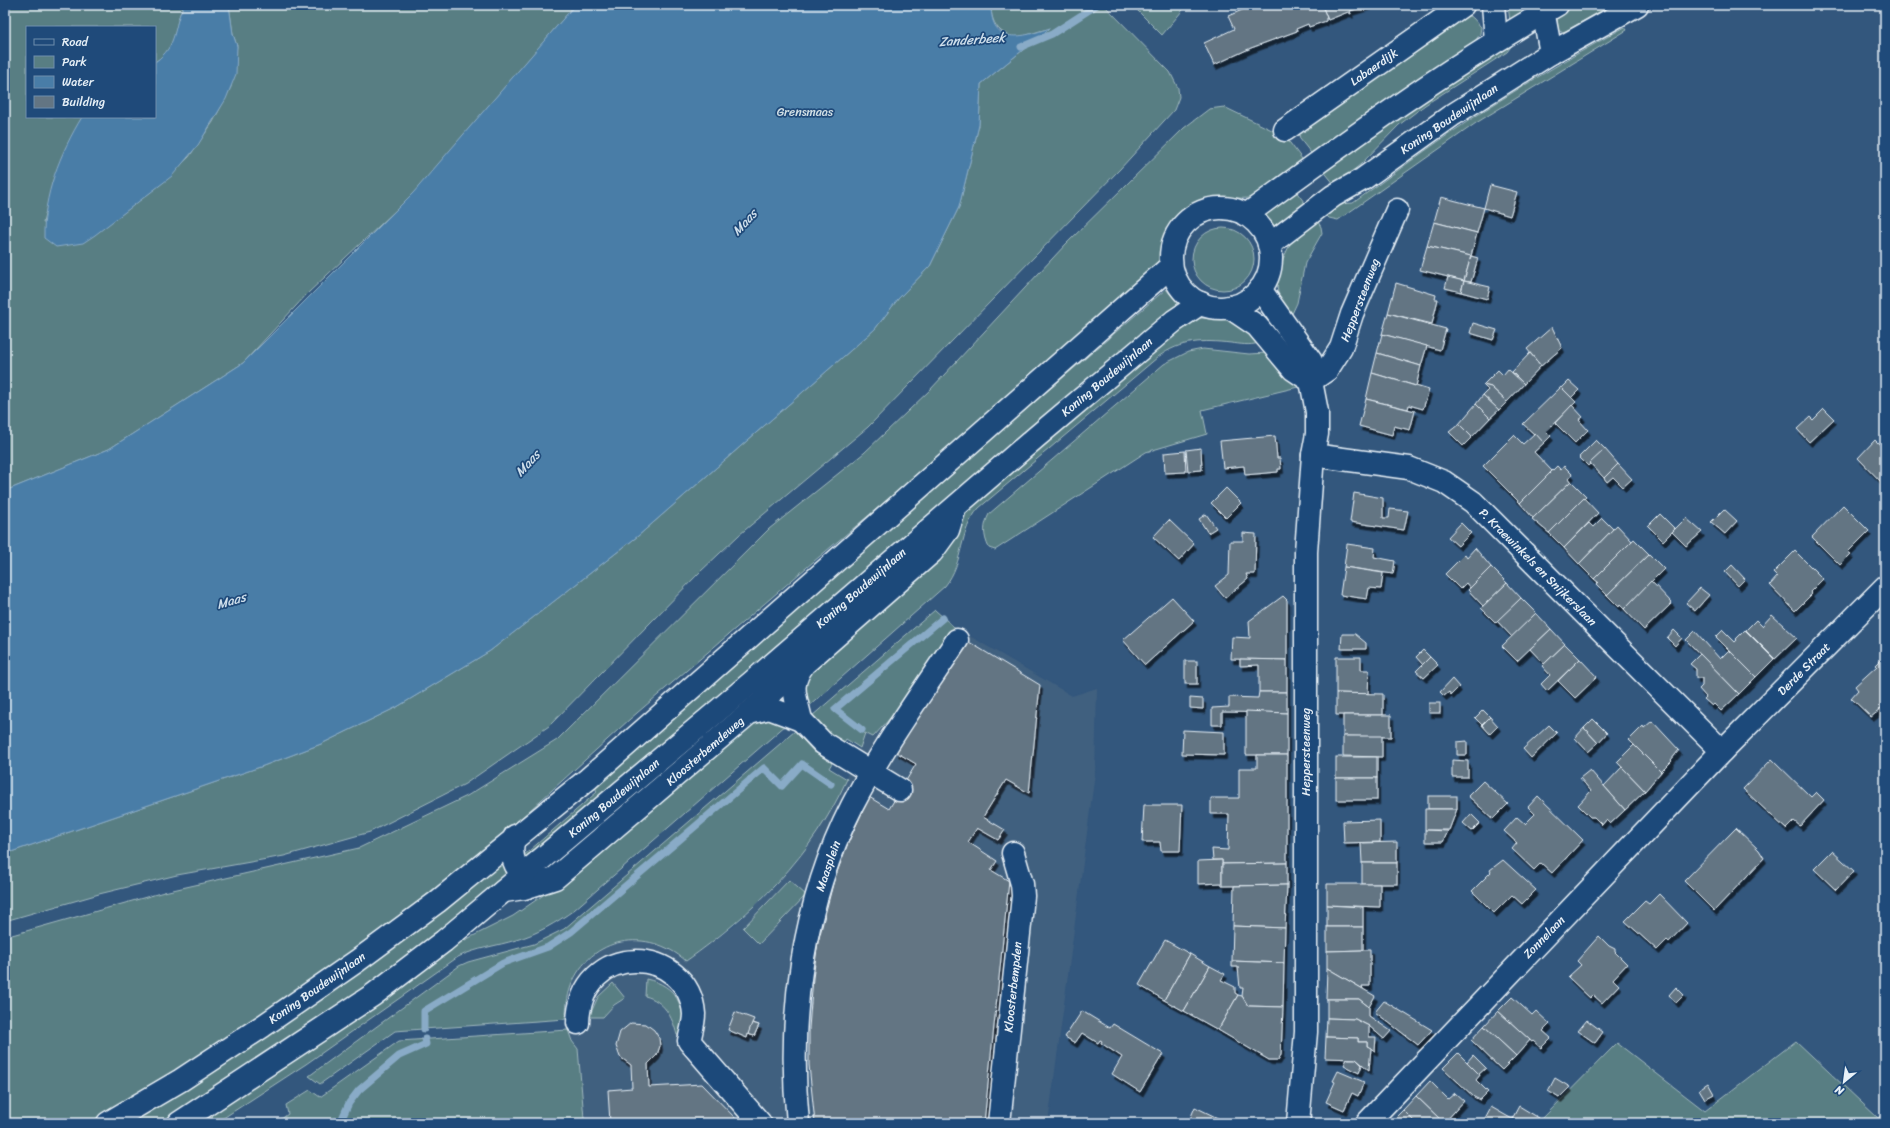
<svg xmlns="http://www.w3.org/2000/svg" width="1890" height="1128" font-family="Sriracha,sans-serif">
  <defs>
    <filter id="shadow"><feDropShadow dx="2.5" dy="4.5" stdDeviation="0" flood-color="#0009"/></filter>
  </defs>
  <rect width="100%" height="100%" fill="#33577d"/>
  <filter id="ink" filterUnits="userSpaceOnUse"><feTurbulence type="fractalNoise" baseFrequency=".025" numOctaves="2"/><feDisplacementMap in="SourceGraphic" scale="8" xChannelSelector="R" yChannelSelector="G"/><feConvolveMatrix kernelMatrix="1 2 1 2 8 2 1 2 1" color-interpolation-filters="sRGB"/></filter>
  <g filter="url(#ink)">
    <polygon fill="#41607f" points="954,627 1072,696 1097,688 1095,773 1048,1123 582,1123 584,1118 578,1049 570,1036 566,1019 567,1006 571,986 582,966 602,949 618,943 634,940 648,941 664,946 686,961 733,927 769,892 794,864 818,831 837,799 865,733 944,645"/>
    <g fill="#587e83" stroke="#a0b8be">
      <path d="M5,5H184C172,27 180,45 155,62V27H27V117H82L53,180L43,223L118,217L161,184L189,157L213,122L231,87L237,46L233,34L229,5H575L414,193L308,293L243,363L109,449L5,491Z"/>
      <path d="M991,5H1104L1170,72L1178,88L1179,97L1174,110L1120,169L868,427L739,535L700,572L549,726L465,784L370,832L284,856L177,875L99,894L5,921V854L263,766L321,744L397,707L490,651L638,536L875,329L898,299L930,266L959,207L979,125L981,84L1049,29C1032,31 1016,44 1001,31C993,24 991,15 991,5Z"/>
      <polygon points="1132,5 1187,5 1162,35"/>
      <polygon points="1508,5 1530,5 1530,13 1510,22"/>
      <path d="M1569,5H1611L1566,31L1561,32L1558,30C1557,15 1556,13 1569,5Z"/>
      <polygon points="1467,15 1473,18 1481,27 1480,34 1473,44 1314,157 1300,139 1299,134"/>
      <path d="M1625,27L1627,30L1476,123L1338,220L1329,218L1325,214L1339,204L1353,203C1385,180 1417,156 1449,134C1506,95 1565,60 1625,27Z"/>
      <polygon points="1518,37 1507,52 1425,105 1399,125 1361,164 1335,185 1322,169"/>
      <path d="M1224,107L1274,131L1287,139L1305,163C1290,173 1272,189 1256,196C1244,201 1232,196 1219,197C1196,198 1173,214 1164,236C1161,246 1161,256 1157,266L1015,393L813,562L630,719L495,842L372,937L245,1026L92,1123H5V937L164,892L359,848L467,796L557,740L769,529L864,453L930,390L1066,244L1184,128L1209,109Z"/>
      <polygon points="1295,190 1307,206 1276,229 1263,214"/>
      <polygon points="1317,220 1321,227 1322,233 1305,263 1297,303 1290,318 1278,293 1277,285 1283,259 1291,242"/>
      <circle cx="1223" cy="259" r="31"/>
      <polygon points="1166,289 1179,305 527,864 522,857 597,792 593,782"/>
      <path d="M1198,318L1226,319L1239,323L1259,343C1249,346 1240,344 1231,343C1203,340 1181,340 1158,357L979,508C958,531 965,561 945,586L807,708L804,678L954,521L1157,345Z"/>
      <path d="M1203,349L1249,354L1268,353L1279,361L1298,387L1202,410L1207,434L1146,452L995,550L989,548C983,535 983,526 989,514L1164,364L1188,352Z"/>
      <path d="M935,610L954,627C932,668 904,704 873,737L865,733L860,748L846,739L843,744L831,736L812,716Z"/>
      <path d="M765,718L787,724L574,910C556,923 537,934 516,940C497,946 476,948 458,957L306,1064L228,1115L216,1123H195L423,967L461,942L513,916L552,889L741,728Z"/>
      <path d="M795,731L814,752L832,763L829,768L847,779C813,855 753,914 686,961C648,927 590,936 571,986C567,997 566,1008 566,1019L395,1031L320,1084L309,1076L459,966L468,962L534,944L564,929Z"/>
      <polygon points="503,860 513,876 379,978 164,1123 122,1123"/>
      <polygon points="789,880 806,895 759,944 743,928"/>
      <path d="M646,979C678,986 683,1005 685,1035H677C672,1016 664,1001 645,996Z"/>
      <polygon points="613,983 625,998 614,1005 603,1017 589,1017 598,997"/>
      <polygon points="568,1030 572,1041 578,1049 584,1118 582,1123 276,1123 288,1114 286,1105 310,1090 320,1097 399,1041"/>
      <polygon points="1796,1041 1878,1118 1885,1113 1885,1123 1538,1123 1617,1043 1705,1111"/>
    </g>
    <g fill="#497da7" stroke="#89abc7">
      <path d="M184,5H229L233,34L237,46L236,74L226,99L198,145L172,176L95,235L83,243L56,247L44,238C43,196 60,153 82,117H155V62C179,45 172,27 184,5Z"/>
      <path d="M575,5H991C991,47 1023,37 1050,28L981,84L979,125L959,207L930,266L898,299L875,329L638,536L490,651L397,707L321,744L263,766L5,854V491L109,449L243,363L413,193Z"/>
    </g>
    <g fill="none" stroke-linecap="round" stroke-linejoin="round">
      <g stroke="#89abc7" stroke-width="7">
        <polyline points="1021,47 1052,34 1097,5"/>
        <polyline points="862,730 835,709 943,618"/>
        <polyline points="424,1029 424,1011 503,963 548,947 571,932 764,768 782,786 802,764 831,784"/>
        <polyline points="340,1123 349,1103 359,1090 399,1056 426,1044 425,1039"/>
      </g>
    </g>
    <g fill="#637583" stroke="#e8f1f8" filter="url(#shadow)">
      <polygon points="1254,5 1255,7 1258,5 1290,5 1293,10 1305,5 1322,5 1327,18 1326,18 1326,21 1309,27 1308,24 1296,29 1297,31 1251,48 1214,65 1204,43 1234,29 1228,16"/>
      <polygon points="1322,5 1369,5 1350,11 1351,14 1348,12 1328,20"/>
      <polygon points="1490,185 1517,192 1510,216 1484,208"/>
      <polygon points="1441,197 1484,208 1477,233 1434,222"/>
      <polygon points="1434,222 1477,233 1471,256 1427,246"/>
      <polygon points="1427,246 1471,256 1464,281 1420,270"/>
      <polygon points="1471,256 1478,258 1471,282 1464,281"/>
      <polygon points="1448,277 1464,281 1461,292 1445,288"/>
      <polygon points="1464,281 1490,287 1487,299 1461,292"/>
      <polygon points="1396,283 1436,295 1435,299 1438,299 1432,324 1388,313"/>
      <polygon points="1388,313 1446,329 1440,350 1382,334"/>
      <polygon points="1473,323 1497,330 1493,340 1470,333"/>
      <polygon points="1552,327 1562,348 1541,366 1527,349"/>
      <polygon points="1382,334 1427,346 1421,366 1377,353"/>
      <polygon points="1377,353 1421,366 1416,386 1372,373"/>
      <polygon points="1530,353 1541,366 1524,384 1512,372"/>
      <polygon points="1508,369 1524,384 1507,402 1491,387 1483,385 1498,370 1503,375"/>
      <polygon points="1372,373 1429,390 1423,409 1409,405 1408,409 1366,399"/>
      <polygon points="1569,381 1579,390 1571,398 1562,388"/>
      <polygon points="1483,385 1491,387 1507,402 1499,410 1483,395 1488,390"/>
      <polygon points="1561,387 1576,402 1546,431 1551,436 1544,443 1523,424"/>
      <polygon points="1483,395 1499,410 1490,418 1476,404"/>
      <polygon points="1366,399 1415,411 1410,430 1394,426 1392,435 1359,426"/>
      <polygon points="1476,404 1490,418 1472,437 1459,424"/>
      <polygon points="1572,405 1583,417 1579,420 1588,430 1575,443 1555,423"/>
      <polygon points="1824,409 1834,419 1809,442 1797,429 1810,417 1813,420"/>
      <polygon points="1459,424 1472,437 1463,446 1449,432"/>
      <polygon points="1535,433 1544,443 1534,452 1552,471 1520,503 1483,466 1514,435 1523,444"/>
      <polygon points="1275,436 1277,458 1280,458 1281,469 1278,469 1278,472 1245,475 1244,466 1223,468 1220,441"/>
      <polygon points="1596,440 1605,449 1588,466 1579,457"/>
      <polygon points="1875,440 1885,450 1885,486 1858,458"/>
      <polygon points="1201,448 1202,470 1188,471 1186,450"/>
      <polygon points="1605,449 1618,464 1604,478 1590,463"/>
      <polygon points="1185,451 1186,472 1165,473 1164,453"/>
      <polygon points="1618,464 1632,479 1623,487 1613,477 1607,482 1604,478"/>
      <polygon points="1557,466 1561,470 1564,466 1572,474 1569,478 1571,481 1533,518 1520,503"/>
      <polygon points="1571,481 1586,496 1549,533 1532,519"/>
      <polygon points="1226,488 1241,503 1226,518 1211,503"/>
      <polygon points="1354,493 1383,498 1383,518 1389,518 1390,509 1408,511 1404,530 1350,522"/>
      <polygon points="1584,498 1598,513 1564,548 1549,533"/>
      <polygon points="1843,505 1869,531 1848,552 1851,554 1840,565 1812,537"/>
      <polygon points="1724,509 1737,521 1725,534 1711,522"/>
      <polygon points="1206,514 1216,528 1208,533 1199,519"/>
      <polygon points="1660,514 1675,529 1663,541 1648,526"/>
      <polygon points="1602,518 1613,529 1579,564 1564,548 1589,523 1593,527"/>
      <polygon points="1686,518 1702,532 1686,546 1672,532"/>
      <polygon points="1169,520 1194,544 1179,561 1153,537"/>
      <polygon points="1461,523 1471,533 1458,546 1448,537"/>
      <polygon points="1617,525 1632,541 1594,579 1579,564"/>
      <polygon points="1243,533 1256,534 1255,574 1246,574 1248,579 1225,598 1215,586 1229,575 1230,541 1243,541"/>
      <polygon points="1634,539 1649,554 1607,595 1596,584 1598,582 1594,579"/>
      <polygon points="1347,544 1375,548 1374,557 1395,561 1393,574 1344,567"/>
      <polygon points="1475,548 1491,567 1470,588 1466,583 1460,589 1445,574 1465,554 1467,557"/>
      <polygon points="1795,551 1823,579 1810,592 1812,594 1795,611 1770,585 1777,577 1773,573"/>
      <polygon points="1649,554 1664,569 1624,609 1620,605 1619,607 1607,595"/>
      <polygon points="1732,565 1745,579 1738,586 1725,572"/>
      <polygon points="1344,567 1383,573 1381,589 1369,588 1367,599 1340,595"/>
      <polygon points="1491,567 1507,583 1483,606 1468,590"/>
      <polygon points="1651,581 1672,603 1644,630 1624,609"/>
      <polygon points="1507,583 1521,598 1496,623 1481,608"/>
      <polygon points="1700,588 1709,595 1695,611 1686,603"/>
      <polygon points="1283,596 1287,600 1287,660 1231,659 1232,637 1250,638 1249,621"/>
      <polygon points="1172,597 1194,621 1145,665 1123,640"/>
      <polygon points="1521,598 1536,613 1512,637 1497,621"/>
      <polygon points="1536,613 1551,629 1517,661 1502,646"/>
      <polygon points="1772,615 1797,638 1775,659 1746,630 1756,620 1762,626"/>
      <polygon points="1551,629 1565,644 1544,664 1530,649"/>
      <polygon points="1674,630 1682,638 1675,646 1667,638"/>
      <polygon points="1723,630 1735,642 1737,640 1736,639 1745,630 1774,659 1756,677 1716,637"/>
      <polygon points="1695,631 1720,659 1729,650 1756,677 1739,694 1686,640"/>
      <polygon points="1342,634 1355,634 1366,643 1366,649 1341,649"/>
      <polygon points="964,639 1040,685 1029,793 1006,780 983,817 1005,830 998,840 977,828 968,842 997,861 991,870 1009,881 984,1123 815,1123 809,1065 809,1028 813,978 818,942 834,880 848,843 869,797 889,809 916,764 896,752"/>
      <polygon points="1565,644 1580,659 1547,691 1541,684 1550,675 1542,666"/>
      <polygon points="1423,650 1430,657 1423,665 1416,657"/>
      <polygon points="1700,654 1739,694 1721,711 1714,704 1712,706 1704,699 1706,697 1699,689 1702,686 1702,678 1696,678 1696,669 1690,664"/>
      <polygon points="1885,656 1885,706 1871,717 1851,698 1858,690 1855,686 1877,666 1876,665"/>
      <polygon points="1336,657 1361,657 1361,670 1369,670 1368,694 1336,693"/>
      <polygon points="1430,657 1438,665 1424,678 1416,671"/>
      <polygon points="1240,659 1287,660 1287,692 1259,692 1259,665 1240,666"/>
      <polygon points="1580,659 1597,677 1575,698 1558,681"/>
      <rect x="1185" y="661" width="12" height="23"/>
      <polygon points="1452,679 1459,687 1451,695 1449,692 1444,696 1440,692"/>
      <polygon points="1259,692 1287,692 1287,713 1222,712 1222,725 1212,725 1212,708 1229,707 1229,697 1258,698"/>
      <polygon points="1336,693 1383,694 1383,715 1336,715"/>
      <polygon points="1190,698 1203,699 1203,709 1190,708"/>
      <rect x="1429" y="703" width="11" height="10"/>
      <polygon points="1483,710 1490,717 1482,725 1475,718"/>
      <polygon points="1246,711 1287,713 1287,755 1246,755"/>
      <polygon points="1343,715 1391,715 1391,737 1343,736"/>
      <polygon points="1490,717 1498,726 1490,734 1482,725"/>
      <polygon points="1593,719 1607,733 1598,743 1584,728"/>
      <polygon points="1652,721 1679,750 1671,760 1672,761 1661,772 1629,740 1643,726 1644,728"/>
      <polygon points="1549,725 1557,733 1531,758 1523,749"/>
      <polygon points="1584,728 1598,743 1588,752 1575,738"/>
      <polygon points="1183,730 1224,732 1224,755 1182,754"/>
      <polygon points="1343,736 1382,736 1382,757 1343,756"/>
      <polygon points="1467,741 1467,755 1457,755 1457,742"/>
      <polygon points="1634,745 1661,772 1645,791 1617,762"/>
      <polygon points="1257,755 1287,755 1287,863 1222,864 1222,860 1213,860 1212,849 1228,850 1229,814 1211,814 1211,798 1239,798 1239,768 1257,768"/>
      <rect x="1336" y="757" width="41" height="21"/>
      <polygon points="1772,759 1811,797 1816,792 1824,800 1800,826 1794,821 1786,829 1743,789"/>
      <polygon points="1452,760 1468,761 1468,777 1452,777"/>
      <polygon points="1622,767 1645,791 1625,810 1604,786"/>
      <polygon points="1590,770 1625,810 1610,824 1606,820 1602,825 1594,817 1590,817 1578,805 1591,791 1580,778"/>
      <rect x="1336" y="778" width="41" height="22"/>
      <polygon points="1483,781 1508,804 1493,819 1468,796"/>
      <rect x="1428" y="796" width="29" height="13"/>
      <polygon points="1538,796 1583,840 1552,873 1541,863 1534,870 1512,849 1517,843 1504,831 1517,817 1525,824 1535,814 1528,807"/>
      <polygon points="1144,805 1182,805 1180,851 1161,851 1160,842 1142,842"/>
      <polygon points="1425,809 1457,809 1449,830 1425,830"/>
      <polygon points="1471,814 1480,823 1472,831 1463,823"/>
      <polygon points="1380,820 1380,842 1344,843 1343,821"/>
      <polygon points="1736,828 1759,850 1764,858 1714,911 1684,881"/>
      <polygon points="1425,830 1448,831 1443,842 1425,842"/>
      <polygon points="1397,842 1397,863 1362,863 1361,843"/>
      <polygon points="1832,851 1854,871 1836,890 1814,869"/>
      <polygon points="1222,860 1222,883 1198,884 1198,861"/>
      <polygon points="1503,860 1536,890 1522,904 1512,895 1494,913 1472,891 1491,872 1490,870"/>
      <polygon points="1287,863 1287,885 1222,886 1222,864"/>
      <rect x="1362" y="863" width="35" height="21"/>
      <polygon points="1327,884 1380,884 1380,907 1327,905"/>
      <polygon points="1287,885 1285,928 1233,926 1234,886"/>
      <polygon points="1659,894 1687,923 1669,942 1667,940 1657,950 1625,921 1645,901 1649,904"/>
      <polygon points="1327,905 1363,907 1363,927 1327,927"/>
      <polygon points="1233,926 1285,928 1284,963 1232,961"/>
      <polygon points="1327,927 1363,927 1363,950 1327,951"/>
      <polygon points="1599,936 1609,946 1615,949 1615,952 1627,964 1613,979 1619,985 1602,1003 1593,995 1590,998 1568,977 1581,965 1577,961"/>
      <polygon points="1165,940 1190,954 1164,1000 1139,985"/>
      <polygon points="1363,950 1370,950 1370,986 1362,986 1363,989 1327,968 1327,951"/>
      <polygon points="1190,954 1210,966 1184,1011 1164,1000"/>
      <polygon points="1232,961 1284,963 1283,1007 1248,1006 1242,996 1243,988 1240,988 1238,967 1232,967"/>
      <polygon points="1210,966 1225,974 1221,980 1235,987 1235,993 1238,995 1218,1030 1184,1011"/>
      <polygon points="1327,968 1375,996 1369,1007 1359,999 1326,999"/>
      <polygon points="1676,987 1684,995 1676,1003 1669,995"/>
      <polygon points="1238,995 1242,996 1248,1006 1283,1007 1281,1055 1278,1060 1269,1060 1218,1030"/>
      <polygon points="1512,997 1532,1015 1536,1011 1550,1024 1543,1031 1551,1038 1541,1048 1533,1041 1532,1042 1498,1011"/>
      <polygon points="1327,999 1359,999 1369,1007 1369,1016 1391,1031 1384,1039 1369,1026 1355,1019 1327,1018"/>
      <polygon points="1384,1001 1432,1030 1418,1045 1375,1012"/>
      <polygon points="1082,1011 1110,1028 1113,1024 1163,1054 1140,1092 1112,1074 1122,1057 1101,1043 1102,1041 1100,1040 1098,1043 1082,1033 1075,1043 1065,1037"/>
      <polygon points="1498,1011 1530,1040 1516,1056 1484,1026"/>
      <polygon points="735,1012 754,1019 752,1023 759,1025 754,1036 748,1034 747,1038 728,1030"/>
      <polygon points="1327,1018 1355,1019 1369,1026 1369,1037 1376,1037 1375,1051 1367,1046 1367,1042 1358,1042 1358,1038 1326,1037"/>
      <polygon points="1587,1020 1603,1032 1595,1043 1578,1031"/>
      <polygon points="631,1023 646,1024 654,1030 659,1038 660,1046 657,1055 648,1064 649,1087 702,1084 740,1123 610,1123 608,1090 632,1088 631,1065 620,1057 616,1046 620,1032"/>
      <polygon points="752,1023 759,1025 754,1036 748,1034"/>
      <polygon points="1484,1026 1516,1056 1502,1070 1471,1040"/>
      <polygon points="1326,1037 1358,1038 1358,1042 1367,1042 1367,1046 1371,1048 1369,1070 1356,1059 1325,1058"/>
      <polygon points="1458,1053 1480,1075 1476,1080 1488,1092 1480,1100 1474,1097 1443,1068"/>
      <polygon points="1473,1055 1486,1068 1479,1074 1467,1062"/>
      <polygon points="1347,1059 1356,1059 1362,1065 1359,1073 1344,1065"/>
      <polygon points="1338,1071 1364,1082 1358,1096 1352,1093 1344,1110 1326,1102 1335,1082 1333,1081"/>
      <polygon points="1555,1078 1570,1087 1559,1098 1548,1091"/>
      <polygon points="1430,1081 1448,1099 1455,1093 1464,1101 1444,1123 1416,1096"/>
      <polygon points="1708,1083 1714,1094 1705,1099 1699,1089"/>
      <polygon points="1416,1096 1444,1123 1416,1123 1403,1110"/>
      <polygon points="1519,1106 1539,1118 1534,1123 1519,1123 1512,1119"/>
      <polygon points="1195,1107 1228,1123 1197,1123 1190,1119"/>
      <polygon points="1491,1107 1519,1123 1488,1123 1484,1120"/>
      <polygon points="1403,1110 1416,1123 1390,1123"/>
    </g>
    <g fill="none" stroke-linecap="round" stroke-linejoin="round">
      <g stroke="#e8f1f8" stroke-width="25">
        <g id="minor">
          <polyline points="1493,5 1496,40"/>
          <polyline points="1542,5 1551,53"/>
          <polyline points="1285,130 1463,5"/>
          <polyline points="1260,289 1311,361 1312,371 1311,381 1317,412 1317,434 1313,455 1306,552 1306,1032 1298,1123"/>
          <polyline points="1229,307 1257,326 1293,369 1311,381"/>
          <polyline points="1311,381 1327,370 1341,348 1352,314 1397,210"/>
          <polyline points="1313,455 1409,468 1444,482 1473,502 1722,751"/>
          <polyline points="750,712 801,667"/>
          <polyline points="801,720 823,743 900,790"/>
          <path d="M515,836C507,856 517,878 539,883"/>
          <path d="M504,891L524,888L555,878L749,713L769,708L801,720C796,696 788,686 804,664L932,552L948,530L955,508"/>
          <path d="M578,1023C580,939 689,945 694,1014C694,1023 691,1032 689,1041L760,1123"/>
          <path d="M798,1123C787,1016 803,902 852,806C882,748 921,694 957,640"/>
          <polyline points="999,1123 1023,896 1022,884 1013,853"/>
          <polyline points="1367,1123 1722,751 1885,587"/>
        </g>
      </g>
      <g stroke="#e8f1f8" stroke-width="25">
        <g id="major">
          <circle cx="1221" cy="258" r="50"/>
          <path d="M1246,215C1347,141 1448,67 1557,5"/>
          <polyline points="1269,245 1333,196 1363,179 1451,116 1551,53 1637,5"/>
          <polyline points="108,1123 181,1080 263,1026 357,961 437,902 588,779 1171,266"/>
          <polyline points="179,1123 373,995 444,941 752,682 1035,438 1174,321 1201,303"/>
        </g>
      </g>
      <use href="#minor" stroke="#1f4a7a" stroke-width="22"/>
      <use href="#major" stroke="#1f4a7a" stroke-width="22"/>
    </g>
  </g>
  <g text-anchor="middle" stroke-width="3.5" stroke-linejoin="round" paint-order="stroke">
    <g font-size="12" fill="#e8f1f8" stroke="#1f4a7a">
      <text transform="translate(1374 67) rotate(-35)" y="4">Labaerdijk</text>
      <text transform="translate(1449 119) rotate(-34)" y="4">Koning Boudewijnlaan</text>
      <text transform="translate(1360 300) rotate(-69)" y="4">Heppersteenweg</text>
      <text transform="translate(1107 377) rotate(-40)" y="4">Koning Boudewijnlaan</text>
      <text transform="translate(1538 567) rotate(45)" y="4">P. Kraewinkels en Snijkerslaan</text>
      <text transform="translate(861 588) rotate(-41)" y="4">Koning Boudewijnlaan</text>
      <text transform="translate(1804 669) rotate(-45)" y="4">Derde Straat</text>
      <text transform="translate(705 751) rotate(-41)" y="4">Kloosterbemdeweg</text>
      <text transform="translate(1306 752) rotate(-90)" y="4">Heppersteenweg</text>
      <text transform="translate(614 798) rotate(-40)" y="4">Koning Boudewijnlaan</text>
      <text transform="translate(828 866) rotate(-71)" y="4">Maasplein</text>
      <text transform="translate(1544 937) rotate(-46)" y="4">Zonnelaan</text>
      <text transform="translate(1013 987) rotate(-84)" y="4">Kloosterbempden</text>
      <text transform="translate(317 988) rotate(-35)" y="4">Koning Boudewijnlaan</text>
    </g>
    <g font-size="12" fill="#d2e0e6" stroke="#1f4a7a">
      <text x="805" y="116">Grensmaas</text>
    </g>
    <g font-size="13" font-style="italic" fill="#d0e0ec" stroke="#1f4a7a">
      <text transform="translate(972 39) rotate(-4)" y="5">Zanderbeek</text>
      <text transform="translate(744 222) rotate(-48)" y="5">Maas</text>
      <text transform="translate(527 463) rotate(-48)" y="5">Maas</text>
      <text transform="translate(231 600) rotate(-16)" y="5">Maas</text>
    </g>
  </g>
  <rect width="1890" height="1128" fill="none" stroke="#1f4a7a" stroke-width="20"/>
  <rect x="10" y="10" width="1870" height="1108" fill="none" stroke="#e8f1f8" stroke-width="1.5" filter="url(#ink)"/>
  <rect x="26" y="26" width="130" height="92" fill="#1f4a7a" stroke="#6f8dac"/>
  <rect x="34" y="39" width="20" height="6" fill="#1f4a7a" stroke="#6f8dac"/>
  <text x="62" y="46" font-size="12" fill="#e8f1f8">Road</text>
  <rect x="34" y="56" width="20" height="12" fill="#587e83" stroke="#6f8dac"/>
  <text x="62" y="66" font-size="12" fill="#e8f1f8">Park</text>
  <rect x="34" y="76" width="20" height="12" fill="#497da7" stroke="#6f8dac"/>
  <text x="62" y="86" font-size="12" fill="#e8f1f8">Water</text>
  <rect x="34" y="96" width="20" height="12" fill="#637583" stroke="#6f8dac"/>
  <text x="62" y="106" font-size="12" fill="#e8f1f8">Building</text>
  <g transform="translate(1844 1082) rotate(209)" stroke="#1f4a7a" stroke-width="3" paint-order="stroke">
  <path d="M0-3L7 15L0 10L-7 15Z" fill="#e8f1f8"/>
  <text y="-6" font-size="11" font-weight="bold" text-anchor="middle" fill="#e8f1f8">N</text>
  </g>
</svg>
